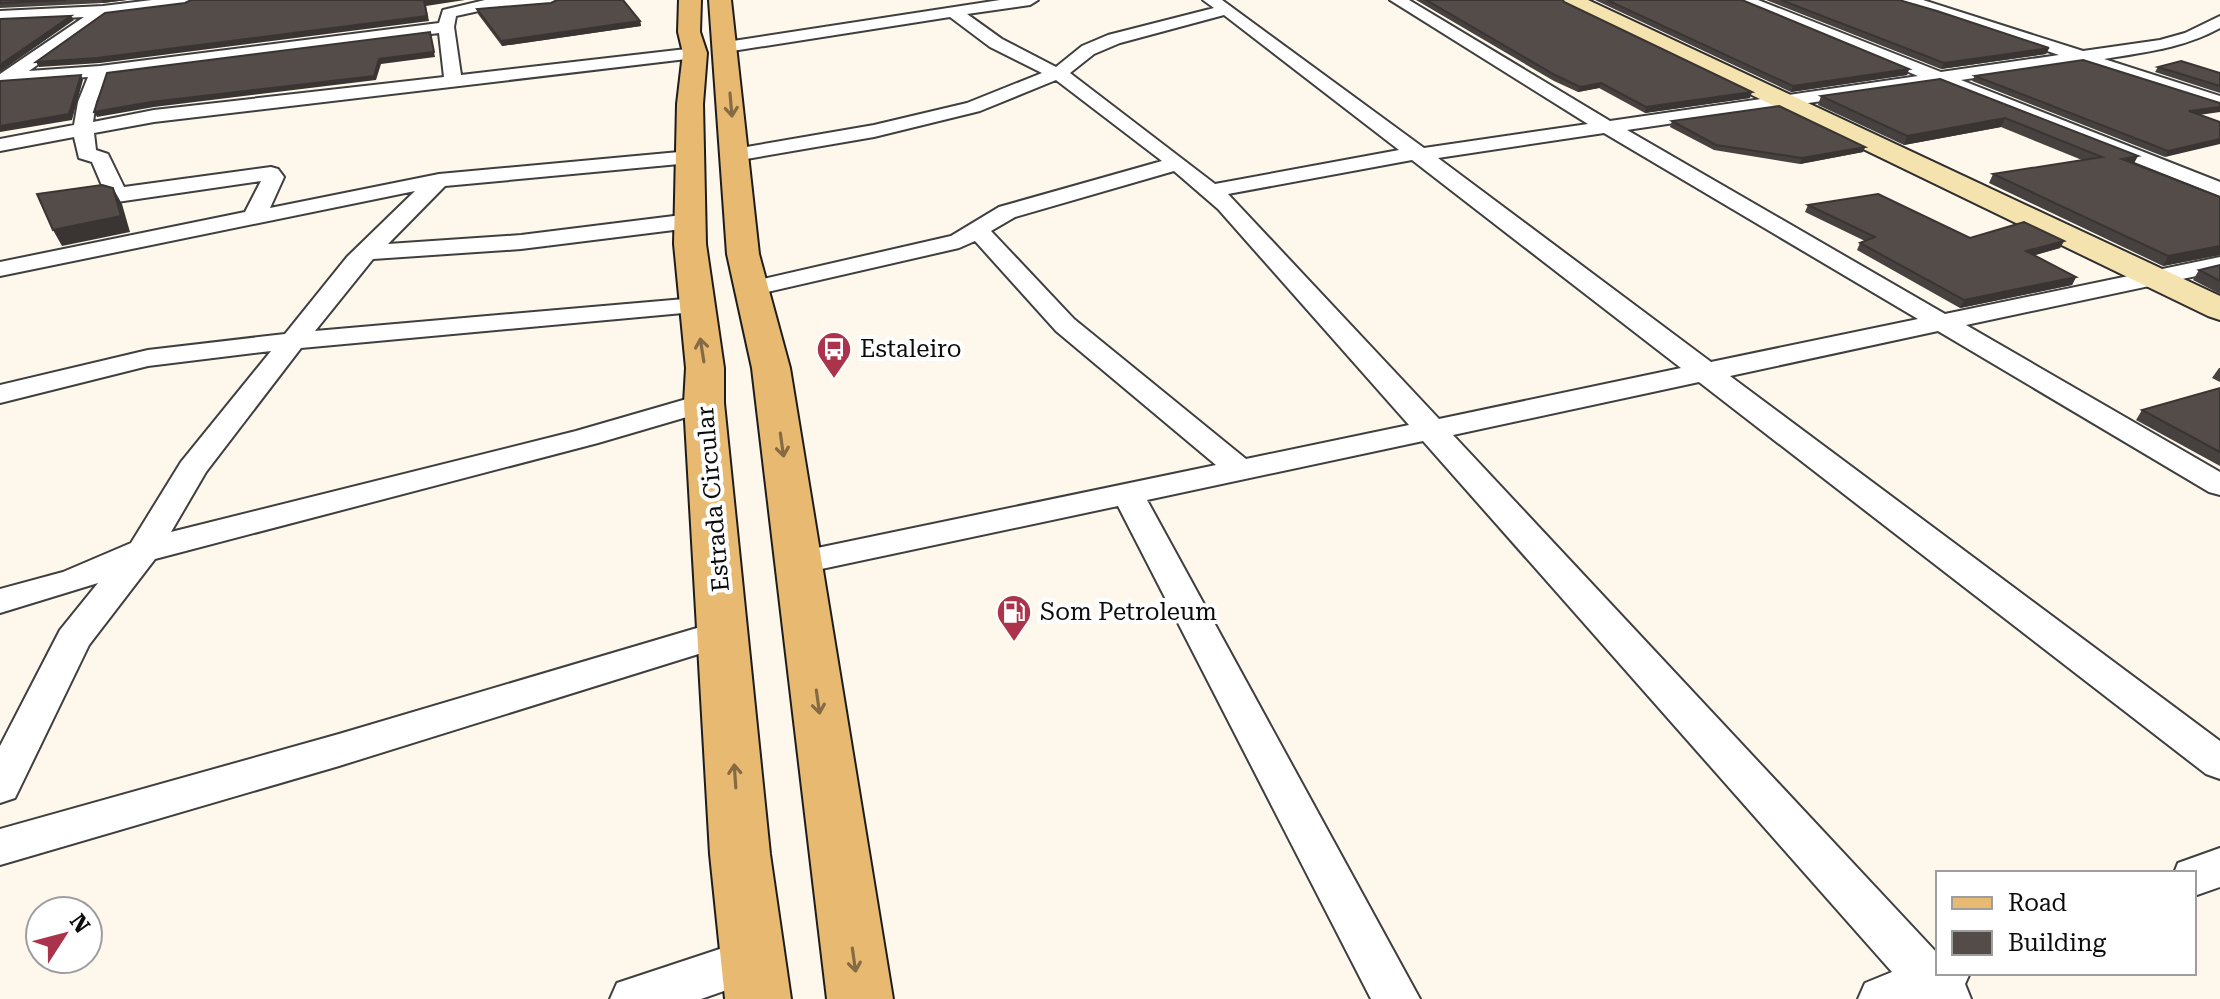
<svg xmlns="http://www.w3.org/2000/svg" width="2220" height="999" font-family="'Roboto Serif',serif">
  <rect width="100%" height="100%" fill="#fdf7ec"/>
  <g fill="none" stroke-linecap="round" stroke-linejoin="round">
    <g stroke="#3f3f3f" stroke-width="4">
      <g id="street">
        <path d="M152,0H195L187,5L106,15L29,71L100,66L439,23L443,10L485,0H560L552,5L488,9L456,16L454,27L461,75L695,48L704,53L695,58L154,122L94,133L96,150L108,154L124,187L271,167L278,169L284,177L270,208L439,174L690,151L700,157L690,163L445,186L388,244L521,235L690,214L698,216L701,221L698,226L690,228L521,249L373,259L315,331L696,298L705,301L709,306L705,311L301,348L206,472L171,532L576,431L704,394L714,397L718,403L714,409L598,443L155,559L89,645L15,798L0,803V746L60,630L98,583L0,613V589L63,572L131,543L181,462L271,351L148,366L0,403V385L148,350L285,334L347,257L415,191L0,276V262L245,212L261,181L117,202L106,195L92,162L79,158L74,137L0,151V139L74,125L78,102L88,77L0,83V74L84,17L0,21V11L103,6ZM439,33L444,77L154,110L93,122L96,102L107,75Z"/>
        <path d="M1000,0H1038L1030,5L967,14L1002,39L1056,67L1082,46L1108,35L1214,8L1203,0H1222L1424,148L1588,124L1390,0H1409L1610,121L1918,76L1736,0H1758L1941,72L2059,55L1900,0H1923L2083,51L2160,40L2185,33L2220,16V28C2184,48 2145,52 2104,59L2220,96V108L2081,62L1961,80L2220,182V196L1937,84L1627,130L1945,314L2220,257V271L1966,325L2220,472V495L2209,492L1938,331L1730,376L2220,741V779L2206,774L1699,382L1453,435L1938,954V973H1970L1965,984L1971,999H1858L1865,983L1892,972L1423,441L1147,500L1420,999H1371L1118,506L798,574L786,571L781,563L786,555L798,552L1216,465L1056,331L975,241L959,248L750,296L741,294L738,289L741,284L951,236L999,207L1162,161L1056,80L980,111L874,137L735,161L725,155L735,149L874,125L967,103L1042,73L990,47L950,17L726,52L718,47L720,43ZM1224,15L1399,150L1215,184L1070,73L1094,54L1120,43ZM1604,133L1918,319L1711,362L1438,158ZM1412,160L1681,368L1439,419L1228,194ZM1174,171L1218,209L1409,425L1246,459L1074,319L991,231L1015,217Z"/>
        <polygon points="724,620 737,624 742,633 737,642 339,766 0,865 0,829 339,734"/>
        <polygon points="2220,848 2220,887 2194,896 2194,873 2174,873 2178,863"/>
        <polygon points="753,938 770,945 777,960 770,975 701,999 610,999 617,983"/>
      </g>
    </g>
    <g stroke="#2e2e2e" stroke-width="4">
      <polygon id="secondary" points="1560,0 1588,0 2220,296 2220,320 2208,316 1564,4"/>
    </g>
    <g stroke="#1d1d1d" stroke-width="4">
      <g id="primary">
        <polygon points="679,0 701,0 700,32 707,53 703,104 706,244 724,368 724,403 770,854 791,999 725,999 710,854 684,403 686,368 674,244 677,104 683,53 678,32"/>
        <polygon points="709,0 731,0 759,254 790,368 893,999 827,999 752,368 727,254"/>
      </g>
    </g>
    <use href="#street" fill="#fff" fill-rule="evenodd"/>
    <use href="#secondary" fill="#f5e3af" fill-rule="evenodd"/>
    <use href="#primary" fill="#e8b971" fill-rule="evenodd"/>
  </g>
  <g fill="#47413f">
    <polygon points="0,0 127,0 103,3 0,8"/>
    <polygon points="1416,0 1563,0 1564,2 1750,98 1645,113 1599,88 1578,92 1554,81"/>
    <polygon points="1595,0 1742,0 1909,69 1907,75 1791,92"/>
    <polygon points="1766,0 1899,0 2049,48 2046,54 1941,69"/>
    <polygon points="551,3 640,21 641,26 502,46 478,14 477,9"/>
    <polygon points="2158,67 2220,73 2220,93 2155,72"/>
    <polygon points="1975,76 2200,115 2165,157 1972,81"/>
    <polygon points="1940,79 2138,156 2133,163 2220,197 2220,255 2163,266 1989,183 1993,174 2082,160 2001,127 1904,145 1818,105 1821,96"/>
    <polygon points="1672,121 1865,147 1863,152 1800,164 1714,150 1670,127"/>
    <polygon points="1808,205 1970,238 2064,241 2060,248 2034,255 2076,277 2072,285 1960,308 1857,250 1860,243 1865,241 1805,212"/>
    <polygon points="2220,265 2220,294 2193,280 2199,270"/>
    <polygon points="2219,368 2220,368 2220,382 2212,378"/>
    <polygon points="2220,388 2220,466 2136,420 2142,410"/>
  </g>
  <g fill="#3a3533">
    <polygon points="101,0 127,0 103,3"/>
    <polygon points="432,0 465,0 426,6 429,21 100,63 39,67 36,62"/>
    <polygon points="71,16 74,20 0,72 0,65"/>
    <polygon points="640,21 641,26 502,46 501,41"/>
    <polygon points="430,32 435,57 381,64 376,80 154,107 97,117 94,112 379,59"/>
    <polygon points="2049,48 2046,54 1941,69 1944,63"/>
    <polygon points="1909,69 1907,75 1791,92 1793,86"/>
    <polygon points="81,75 83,80 72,120 0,132 0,126"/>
    <polygon points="1601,83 1599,88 1578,92 1580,87"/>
    <polygon points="1752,92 1750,98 1645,113 1646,107"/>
    <polygon points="2220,107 2220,112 2185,117 2189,111"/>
    <polygon points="2005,118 2001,127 1904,145 1907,136"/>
    <polygon points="2220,139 2220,144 2165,157 2168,151"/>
    <polygon points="1865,147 1863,152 1800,164 1802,158"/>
    <polygon points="2138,156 2133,165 2122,159"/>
    <polygon points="113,188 122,204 130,232 62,246 53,230"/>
    <polygon points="2064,241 2060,248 2022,259 2026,251"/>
    <polygon points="2220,246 2220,255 2163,266 2168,256"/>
    <polygon points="2076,277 2072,285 1960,308 1964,300"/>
  </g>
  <g fill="#534c49" stroke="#3a3533" stroke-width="2">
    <polygon points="0,0 66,0 0,3"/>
    <polygon points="191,0 432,0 424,1 427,16 97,58 36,62 105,13 185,3"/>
    <polygon points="557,0 623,0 640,21 501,41 477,9 551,3"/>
    <polygon points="1426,0 1563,0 1564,2 1752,92 1646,107 1601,83 1580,87 1555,75"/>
    <polygon points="1607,0 1742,0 1909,69 1793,86"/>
    <polygon points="1781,0 1899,0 1937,11 2049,48 1944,63"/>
    <polygon points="71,16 0,65 0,19"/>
    <polygon points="430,32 434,52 379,59 374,76 151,102 94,112 107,73"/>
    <polygon points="2083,60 2220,103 2220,107 2189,111 2220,122 2220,139 2168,151 1975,76"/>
    <polygon points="2181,61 2220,73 2220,86 2158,67"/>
    <polygon points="81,75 69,114 0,126 0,81"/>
    <polygon points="1940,79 2138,156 2122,159 2220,197 2220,246 2168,256 1993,174 2102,157 2005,118 1907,136 1821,96"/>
    <polygon points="1779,106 1865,147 1802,158 1716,145 1672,121"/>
    <polygon points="102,185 113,188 121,216 53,230 37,194"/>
    <polygon points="1878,194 1970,238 2024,222 2064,241 2026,251 2076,277 1964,300 1860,243 1875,237 1808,205"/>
    <polygon points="2220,265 2220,281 2199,270"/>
    <polygon points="2220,388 2220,452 2142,410"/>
  </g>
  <defs><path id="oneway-shaft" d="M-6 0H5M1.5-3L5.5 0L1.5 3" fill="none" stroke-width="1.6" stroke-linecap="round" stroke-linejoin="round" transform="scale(2)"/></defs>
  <g stroke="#856b44">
    <use href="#oneway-shaft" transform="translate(731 105) rotate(85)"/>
    <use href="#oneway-shaft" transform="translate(702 350) rotate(-99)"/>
    <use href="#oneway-shaft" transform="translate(782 445) rotate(82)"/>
    <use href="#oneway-shaft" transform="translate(818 702) rotate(82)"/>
    <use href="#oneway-shaft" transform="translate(735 776) rotate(-94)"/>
    <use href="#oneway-shaft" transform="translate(854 960) rotate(82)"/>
  </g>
  <defs>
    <g id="bus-pin" transform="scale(1.8)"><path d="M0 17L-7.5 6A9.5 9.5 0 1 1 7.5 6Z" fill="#ab344c" stroke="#fff"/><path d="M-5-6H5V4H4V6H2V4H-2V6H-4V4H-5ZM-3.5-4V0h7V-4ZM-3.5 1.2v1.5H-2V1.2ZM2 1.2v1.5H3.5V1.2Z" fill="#fff"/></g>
    <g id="fuel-pin" transform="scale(1.8)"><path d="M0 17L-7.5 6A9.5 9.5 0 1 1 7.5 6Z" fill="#ab344c" stroke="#fff"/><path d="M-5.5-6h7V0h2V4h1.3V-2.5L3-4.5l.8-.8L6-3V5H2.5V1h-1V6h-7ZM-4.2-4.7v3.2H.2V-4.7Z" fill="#fff"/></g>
  </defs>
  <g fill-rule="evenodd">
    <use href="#bus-pin" x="834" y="349"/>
    <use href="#fuel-pin" x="1014" y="612"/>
  </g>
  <g text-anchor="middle" stroke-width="8" stroke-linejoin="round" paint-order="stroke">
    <g font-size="24" fill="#0c0c0c" stroke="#fff" text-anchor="start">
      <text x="860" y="357">Estaleiro</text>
      <text x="1040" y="620">Som Petroleum</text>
    </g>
    <g font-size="24" fill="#0c0c0c" stroke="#fff">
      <text transform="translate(713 499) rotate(-95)" y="8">Estrada Circular</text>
    </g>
  </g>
  <rect x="1936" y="871" width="260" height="104" fill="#ffffff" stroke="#9e9e9e" stroke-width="2"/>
  <rect x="1952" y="897" width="40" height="12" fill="#e8b971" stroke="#9e9e9e" stroke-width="2"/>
  <text x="2008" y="911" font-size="24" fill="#0c0c0c">Road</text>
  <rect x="1952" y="931" width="40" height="24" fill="#534c49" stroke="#9e9e9e" stroke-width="2"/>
  <text x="2008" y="951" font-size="24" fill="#0c0c0c">Building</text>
  <g transform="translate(64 935) rotate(54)"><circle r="38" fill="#ffffff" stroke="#9e9e9e" stroke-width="2"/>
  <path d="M0-6L14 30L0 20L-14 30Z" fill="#ab344c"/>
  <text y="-12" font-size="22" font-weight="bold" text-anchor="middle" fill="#0c0c0c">N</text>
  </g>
</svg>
